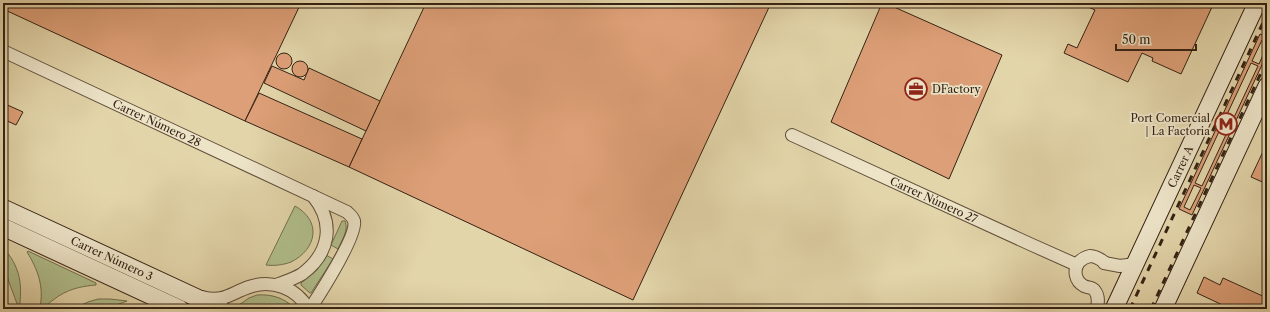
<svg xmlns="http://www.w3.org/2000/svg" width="1270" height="312" font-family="'Libre Caslon Text',serif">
  <rect width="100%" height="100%" fill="#e3d5aa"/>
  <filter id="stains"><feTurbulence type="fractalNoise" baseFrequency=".005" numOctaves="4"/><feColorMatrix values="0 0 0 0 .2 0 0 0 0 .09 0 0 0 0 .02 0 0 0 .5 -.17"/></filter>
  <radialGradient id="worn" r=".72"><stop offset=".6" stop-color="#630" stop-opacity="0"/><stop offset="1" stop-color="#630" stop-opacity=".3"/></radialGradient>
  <g fill="#b0be8b" stroke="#727050">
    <path d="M295,206C322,221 317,249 291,262C283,265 274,266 266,265Z"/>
    <path d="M342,221H345C349,230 342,240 338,249L331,245Z"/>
    <path d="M3,248C20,265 23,286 19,309L3,266Z"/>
    <path d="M28,251L96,283V285C72,287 59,293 43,309L40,308C44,286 38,270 27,252Z"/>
    <polygon points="326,255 333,259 311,293 310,293 301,285 301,283 317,270"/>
    <path d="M257,295C272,294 285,298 295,309H241L239,307V305L249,298Z"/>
    <polygon points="98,299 110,299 127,301 106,309 73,309 88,302"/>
  </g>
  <g fill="#dd9f77" stroke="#342214" fill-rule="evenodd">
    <polygon points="3,3 301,3 245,121 3,9"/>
    <polygon points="426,3 771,3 633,300 349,167"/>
    <polygon points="882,3 885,3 1002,55 949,179 831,122"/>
    <polygon points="1087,3 1204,3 1212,7 1181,74 1152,61 1153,58 1142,53 1128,82 1064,53 1068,44 1077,48 1095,10 1086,6"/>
    <path d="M1260,34L1267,37V42L1262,40L1252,61L1259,64L1267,46V54L1192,215L1179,209ZM1251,63L1258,66L1202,186L1195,183ZM1194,185L1201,188L1190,210L1184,207Z"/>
    <circle cx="284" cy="61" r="8"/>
    <circle cx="300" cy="69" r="8"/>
    <polygon points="272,66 304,80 309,68 380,101 366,131 264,83"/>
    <polygon points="259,93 362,139 349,167 245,121"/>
    <polygon points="3,103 23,112 16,125 3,119"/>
    <polygon points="1267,143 1267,184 1251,177"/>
    <polygon points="1204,277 1220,285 1223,278 1267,298 1267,309 1231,309 1197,293"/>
  </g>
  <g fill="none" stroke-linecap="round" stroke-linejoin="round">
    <g stroke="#604f3a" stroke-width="14">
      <g id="street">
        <path id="s1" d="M3,51L347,212C350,215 353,217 354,221C358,235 319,295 310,309"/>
        <path id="s2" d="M792,135L1030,244L1077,265"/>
        <polyline points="1104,263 1120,266 1135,264"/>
        <path d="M276,285C284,282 294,279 302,274C330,253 335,223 313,196"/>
        <path d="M202,297C224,303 231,293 249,287C272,279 297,288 308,309"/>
        <path d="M1097,309C1098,303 1099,296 1095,291C1093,287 1088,288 1084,286C1075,281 1073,270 1079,262C1082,259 1085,257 1090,256C1095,256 1100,259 1104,262"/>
      </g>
    </g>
    <g stroke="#342214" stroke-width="19">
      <g id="secondary">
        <path id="s3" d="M3,208L221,309"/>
        <polyline points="3,227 180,309"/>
        <path id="s4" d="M1114,309L1257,3"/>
        <polyline points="1163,309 1267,86"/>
      </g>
    </g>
    <use href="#street" stroke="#ede4c8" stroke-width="12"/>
    <use href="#secondary" stroke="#ede4c8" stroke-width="17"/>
    <g stroke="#342214" stroke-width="3" stroke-dasharray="7 7" stroke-linecap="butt">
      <polyline points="1130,309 1267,14"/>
      <polyline points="1151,309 1267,60"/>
    </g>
  </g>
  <defs>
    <g id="office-ring" transform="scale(1.15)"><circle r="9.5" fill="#ede4c8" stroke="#8f2418" stroke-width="1.5"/><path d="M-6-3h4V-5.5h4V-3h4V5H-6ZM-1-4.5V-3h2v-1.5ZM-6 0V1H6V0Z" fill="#8f2418"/></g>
    <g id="metro-ring" transform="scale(1.15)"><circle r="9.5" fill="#ede4c8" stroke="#8f2418" stroke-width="1.5"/><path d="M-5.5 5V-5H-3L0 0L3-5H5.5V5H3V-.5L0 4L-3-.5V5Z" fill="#8f2418"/></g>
  </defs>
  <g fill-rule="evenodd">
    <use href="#office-ring" x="916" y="89"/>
    <use href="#metro-ring" x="1226" y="124"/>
  </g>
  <g text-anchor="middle" stroke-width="3.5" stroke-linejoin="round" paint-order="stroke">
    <g font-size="11" fill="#342214" stroke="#ede4c8" text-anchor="start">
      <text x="932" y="93">DFactory</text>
      <text x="1210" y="122" text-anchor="end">Port Comercial<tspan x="1210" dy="13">| La Factoria</tspan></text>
    </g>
    <g font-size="11" fill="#342214" stroke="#ede4c8">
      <text dy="4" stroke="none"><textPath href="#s1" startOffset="170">Carrer Número 28</textPath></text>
      <text dy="4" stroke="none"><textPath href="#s4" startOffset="157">Carrer A</textPath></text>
      <text dy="4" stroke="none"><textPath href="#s2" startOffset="156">Carrer Número 27</textPath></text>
      <text dy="4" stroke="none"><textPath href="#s3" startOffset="120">Carrer Número 3</textPath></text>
    </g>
  </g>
  <rect width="1270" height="312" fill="none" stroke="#e3d5aa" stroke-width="16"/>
  <rect x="4" y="4" width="1262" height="304" fill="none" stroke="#342214" stroke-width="2"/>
  <rect x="8" y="8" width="1254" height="296" fill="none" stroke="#342214"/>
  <path d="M1116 44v6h80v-6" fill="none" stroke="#342214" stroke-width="2"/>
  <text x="1122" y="44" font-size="12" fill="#342214" stroke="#ede4c8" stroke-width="3" paint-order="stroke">50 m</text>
  <rect width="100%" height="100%" filter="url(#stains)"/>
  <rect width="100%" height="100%" fill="url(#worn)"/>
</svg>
